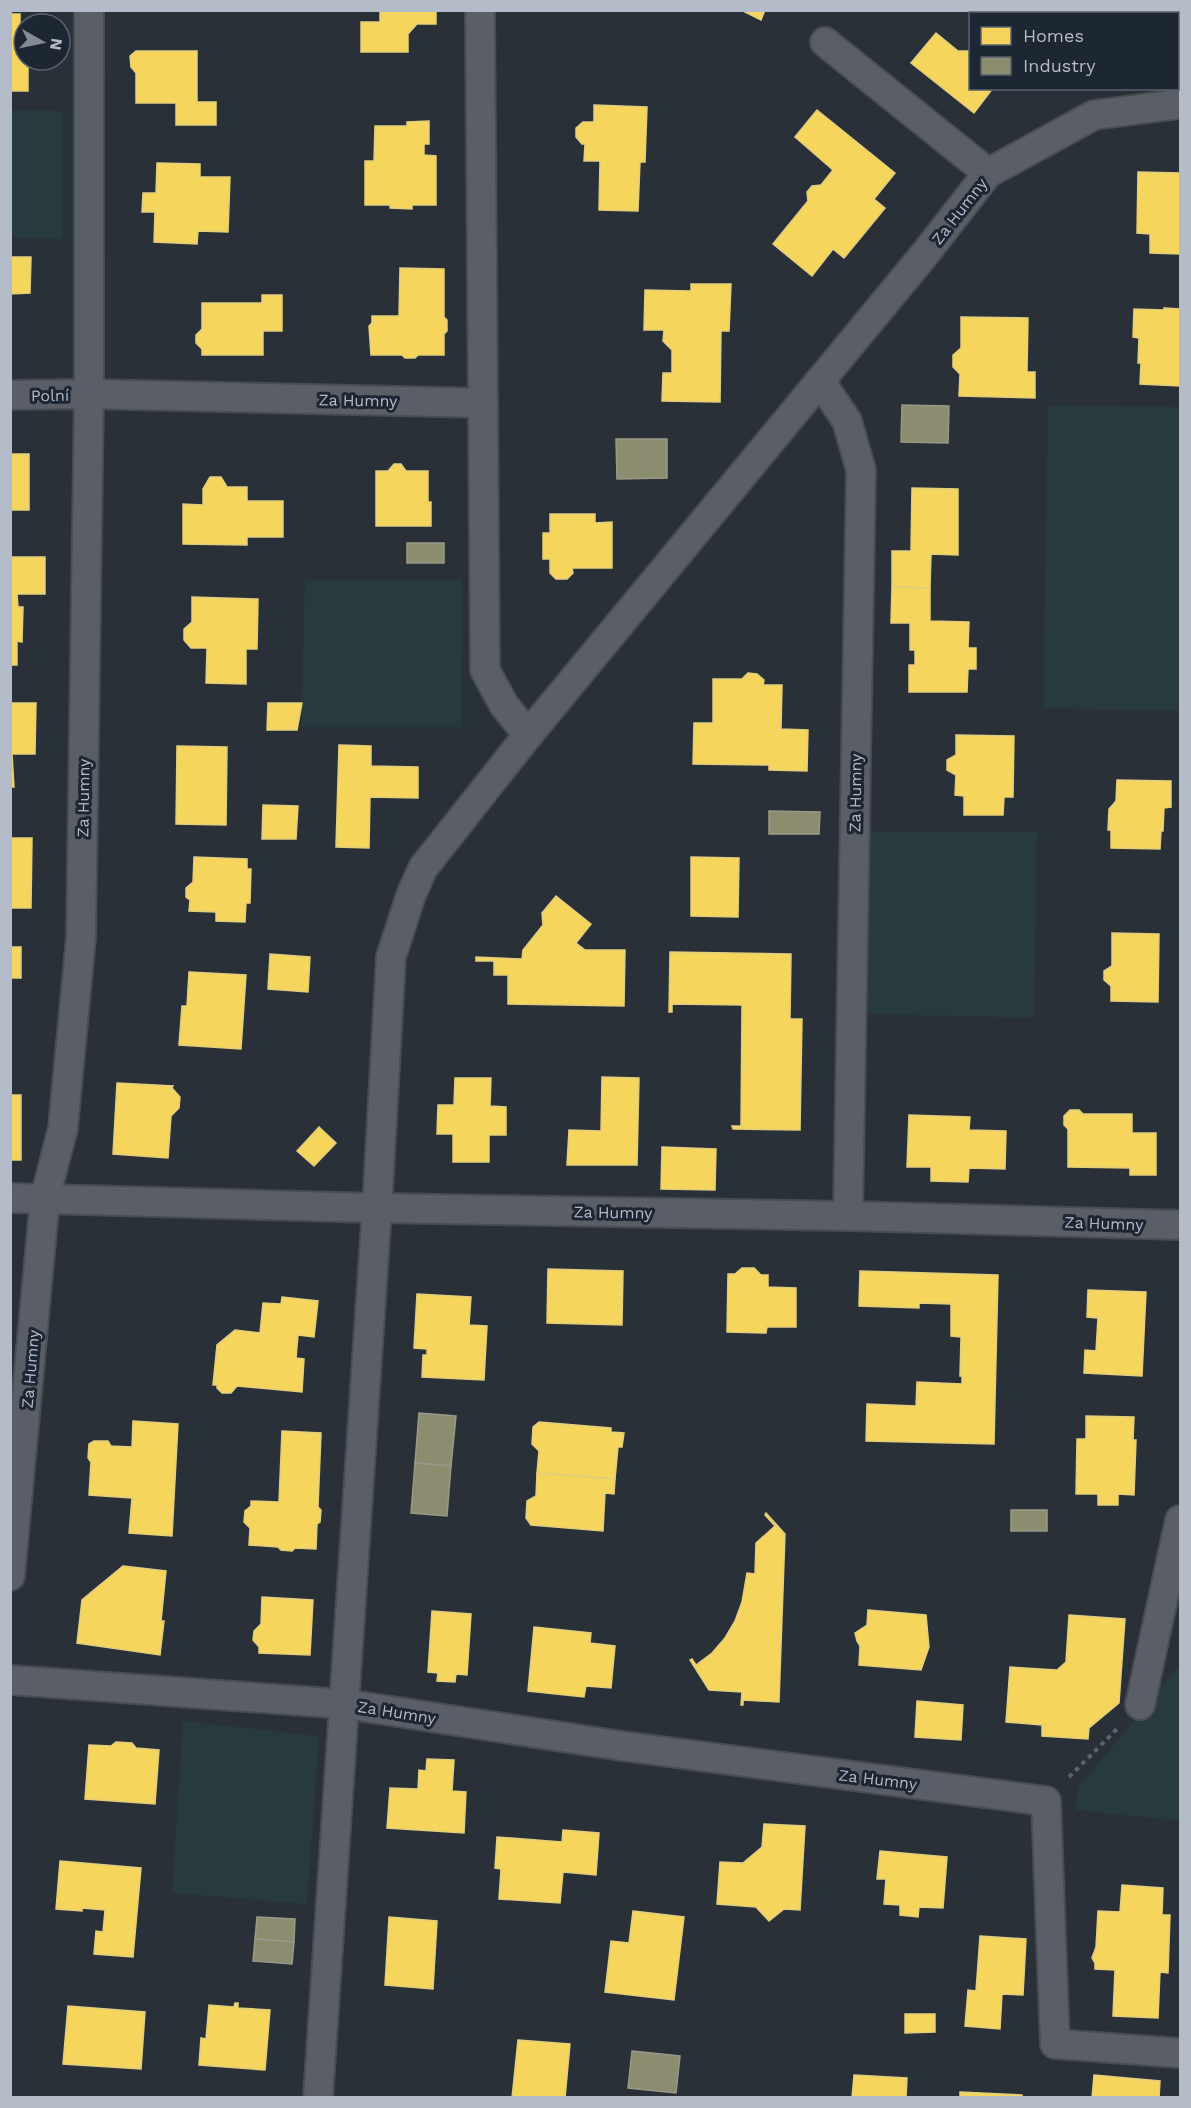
<svg xmlns="http://www.w3.org/2000/svg" width="1191" height="2108" font-family="'Work Sans',sans-serif">
  <rect width="100%" height="100%" fill="#2a3038"/>
  <g fill="#273a3e">
    <polygon points="11,110 62,111 63,239 11,238"/>
    <polygon points="1048,405 1180,407 1180,711 1043,708"/>
    <polygon points="305,580 462,580 461,727 301,727"/>
    <polygon points="867,831 1037,832 1034,1018 865,1014"/>
    <polygon points="1180,1665 1180,1821 1075,1810 1078,1788"/>
    <polygon points="183,1721 319,1736 307,1904 172,1893"/>
  </g>
  <g fill="#f6d55c" stroke="#e2ce7d" stroke-width="1.5">
    <polygon points="380,10 436,10 436,24 417,24 408,34 408,52 361,52 361,22 380,22"/>
    <polygon points="741,10 765,10 761,20"/>
    <polygon points="10,14 20,14 20,38 24,38 24,60 28,60 28,91 10,91"/>
    <polygon points="936,33 958,51 970,51 970,88 993,88 974,113 911,63"/>
    <polygon points="136,51 197,51 197,102 216,102 216,125 176,125 176,103 136,103 136,73 131,67 130,56"/>
    <polygon points="594,105 647,107 645,162 640,162 638,211 599,210 600,161 584,161 585,144 582,144 576,137 576,128 583,122 594,122"/>
    <polygon points="817,110 895,173 874,199 885,208 844,258 833,249 812,276 773,244 808,201 807,192 812,186 821,185 833,170 795,137"/>
    <polygon points="429,121 429,144 424,144 424,155 436,156 436,205 412,205 412,209 390,208 390,205 365,205 365,161 374,161 375,126 407,126 407,122"/>
    <polygon points="157,163 200,164 200,177 230,177 228,232 198,231 197,244 154,242 155,212 142,212 143,193 156,193"/>
    <polygon points="1138,172 1180,173 1180,254 1150,253 1150,234 1137,233"/>
    <polygon points="10,257 31,257 30,293 10,294"/>
    <polygon points="400,268 444,269 444,317 447,320 447,331 444,334 444,355 418,355 415,358 405,358 402,355 371,355 369,326 372,323 372,316 399,316"/>
    <polygon points="691,284 731,284 729,331 721,331 720,402 662,401 663,373 672,373 672,350 663,341 664,330 644,330 645,290 691,291"/>
    <polygon points="262,295 282,295 282,331 263,331 263,355 202,355 202,349 196,343 196,335 202,329 202,303 262,303"/>
    <polygon points="1164,308 1180,309 1180,386 1140,384 1141,363 1138,363 1139,338 1133,337 1134,309 1164,310"/>
    <polygon points="961,317 1028,318 1027,372 1035,372 1035,398 959,396 960,374 953,367 953,355 961,348"/>
    <rect x="10" y="454" width="19" height="56"/>
    <polygon points="394,464 401,464 406,471 428,471 428,502 431,502 431,526 376,526 376,471 388,471"/>
    <polygon points="210,477 221,477 227,487 247,487 247,501 283,501 283,537 247,537 247,545 183,544 183,504 203,505 203,489"/>
    <polygon points="912,488 958,489 958,555 931,554 930,588 892,587 892,551 911,551"/>
    <polygon points="550,514 595,514 595,523 612,522 612,568 572,568 573,573 567,579 556,579 550,573 550,559 543,559 543,533 550,533"/>
    <polygon points="10,557 45,557 45,594 17,594 18,607 23,607 22,642 17,641 17,665 10,665"/>
    <polygon points="892,587 930,588 930,621 969,622 968,648 976,648 976,669 968,669 967,692 909,692 909,665 915,665 915,650 910,650 910,623 891,623"/>
    <polygon points="192,597 258,599 257,649 246,649 246,684 206,683 207,648 191,648 184,640 184,629 192,622"/>
    <polygon points="748,673 757,674 764,680 763,685 782,685 781,729 808,730 807,771 769,770 769,765 693,764 694,723 713,723 713,679 742,679"/>
    <polygon points="10,703 36,703 35,754 12,754 14,787 10,787"/>
    <polygon points="268,703 302,703 297,730 267,730"/>
    <polygon points="956,735 1014,736 1013,797 1004,797 1003,815 964,815 964,796 955,795 956,775 947,770 947,760 956,755"/>
    <polygon points="339,745 371,746 371,766 418,767 418,798 370,797 369,848 336,847"/>
    <polygon points="177,746 227,747 226,825 176,824"/>
    <polygon points="1117,780 1171,781 1171,807 1164,808 1163,831 1161,831 1160,849 1111,848 1111,830 1108,830 1109,809 1116,801"/>
    <polygon points="263,805 298,806 296,839 262,839"/>
    <polygon points="10,838 32,838 31,908 10,908"/>
    <polygon points="194,857 247,859 247,869 251,869 250,903 246,903 245,922 216,921 216,912 189,911 190,900 186,897 186,888 193,882"/>
    <polygon points="691,857 739,858 738,917 691,916"/>
    <polygon points="556,896 591,924 576,943 585,950 625,950 624,1006 508,1004 508,975 494,975 494,961 476,961 476,957 522,959 523,950 543,925 542,913"/>
    <polygon points="1112,933 1159,934 1158,1002 1111,1001 1111,986 1104,980 1104,971 1112,966"/>
    <rect x="10" y="947" width="11" height="31"/>
    <polygon points="670,952 791,954 790,1019 802,1019 800,1130 733,1129 732,1126 741,1126 742,1005 672,1004 672,1012 669,1012"/>
    <polygon points="270,954 310,957 308,992 268,989"/>
    <polygon points="189,972 246,975 241,1049 179,1045 182,1006 187,1006"/>
    <polygon points="602,1077 639,1078 637,1165 567,1165 569,1130 601,1131"/>
    <polygon points="455,1078 491,1078 490,1106 506,1107 506,1135 489,1135 489,1162 453,1162 453,1134 437,1134 438,1105 454,1105"/>
    <polygon points="117,1083 173,1086 172,1088 180,1097 179,1108 171,1116 168,1158 113,1154"/>
    <rect x="10" y="1095" width="11" height="65"/>
    <polygon points="1070,1110 1079,1110 1083,1114 1132,1114 1132,1133 1156,1133 1156,1175 1130,1175 1130,1168 1068,1167 1068,1129 1064,1125 1064,1116"/>
    <polygon points="909,1115 970,1117 969,1130 1006,1131 1005,1169 969,1168 968,1182 931,1181 931,1167 907,1167"/>
    <polygon points="319,1127 336,1143 314,1166 297,1151"/>
    <polygon points="662,1147 716,1149 715,1190 661,1189"/>
    <polygon points="742,1268 754,1268 761,1275 768,1275 768,1287 796,1288 796,1327 767,1327 766,1333 727,1332 728,1274 735,1274"/>
    <polygon points="548,1269 623,1271 622,1325 547,1323"/>
    <polygon points="860,1271 998,1275 994,1444 866,1441 867,1404 916,1406 917,1382 962,1384 962,1376 960,1376 961,1337 951,1336 951,1304 919,1303 919,1308 859,1306"/>
    <polygon points="1088,1290 1146,1292 1142,1376 1084,1373 1085,1350 1096,1351 1098,1318 1087,1317"/>
    <polygon points="417,1294 471,1297 469,1325 487,1326 484,1380 422,1377 423,1355 427,1355 427,1349 414,1348"/>
    <polygon points="282,1297 318,1301 314,1337 298,1335 296,1358 304,1359 302,1392 237,1386 231,1393 222,1393 217,1388 217,1385 213,1385 217,1345 235,1330 260,1333 263,1303 281,1304"/>
    <polygon points="1086,1416 1134,1417 1133,1440 1136,1440 1134,1495 1118,1494 1118,1505 1098,1505 1098,1494 1076,1494 1077,1439 1086,1439"/>
    <polygon points="133,1421 178,1424 172,1536 129,1533 132,1498 89,1495 91,1462 88,1458 89,1444 94,1441 108,1441 111,1446 132,1447"/>
    <polygon points="539,1422 611,1428 611,1432 624,1433 622,1447 618,1447 615,1479 537,1473 539,1451 532,1444 533,1427"/>
    <polygon points="282,1431 321,1433 318,1507 321,1510 320,1522 317,1524 316,1549 295,1548 292,1551 281,1550 278,1547 249,1545 250,1528 244,1522 245,1511 251,1506 251,1501 279,1502"/>
    <polygon points="537,1473 615,1479 614,1494 605,1493 603,1531 531,1525 526,1518 527,1501 536,1496"/>
    <polygon points="766,1513 785,1534 779,1702 743,1700 743,1705 741,1705 742,1692 709,1690 690,1660 692,1659 696,1665 712,1653 725,1638 735,1621 742,1602 747,1573 755,1574 756,1543 775,1526 765,1515"/>
    <polygon points="123,1566 166,1571 161,1621 164,1621 160,1655 77,1643 82,1600"/>
    <polygon points="262,1597 313,1600 310,1655 259,1653 259,1647 253,1640 254,1631 261,1624"/>
    <polygon points="868,1610 926,1615 929,1647 921,1670 859,1665 860,1646 857,1641 855,1633 867,1625"/>
    <polygon points="432,1611 471,1614 467,1675 456,1674 455,1682 437,1681 438,1673 428,1672"/>
    <polygon points="1069,1615 1125,1619 1119,1703 1089,1728 1088,1739 1042,1736 1042,1725 1006,1722 1010,1667 1057,1670 1066,1662"/>
    <polygon points="534,1627 591,1633 590,1643 615,1646 611,1688 586,1686 584,1697 528,1691"/>
    <polygon points="917,1701 963,1705 961,1740 915,1737"/>
    <polygon points="116,1742 132,1743 136,1748 159,1750 155,1804 85,1799 89,1745 111,1746"/>
    <polygon points="427,1759 454,1760 452,1791 466,1792 464,1833 387,1828 390,1788 418,1789 419,1770 426,1771"/>
    <polygon points="764,1824 805,1826 800,1910 784,1909 769,1921 756,1907 717,1904 720,1862 743,1863 762,1847"/>
    <polygon points="563,1830 599,1833 596,1875 563,1872 560,1903 499,1899 501,1869 495,1868 497,1837 562,1842"/>
    <polygon points="880,1851 947,1857 943,1908 919,1907 918,1917 900,1915 900,1905 884,1904 886,1879 877,1879"/>
    <polygon points="60,1861 141,1868 133,1957 94,1954 96,1931 103,1932 105,1910 82,1908 82,1911 56,1909"/>
    <polygon points="1122,1885 1163,1888 1162,1915 1170,1915 1168,1973 1160,1972 1158,2018 1113,2016 1115,1970 1095,1969 1095,1963 1092,1958 1096,1947 1098,1911 1120,1912"/>
    <polygon points="633,1911 684,1917 674,2000 605,1992 611,1941 629,1943"/>
    <polygon points="389,1917 437,1921 433,1989 385,1985"/>
    <polygon points="980,1936 1026,1939 1023,1995 1002,1994 1000,2029 965,2026 968,1990 976,1991"/>
    <polygon points="235,2003 238,2003 238,2008 270,2010 265,2070 199,2065 201,2038 206,2039 209,2005 234,2007"/>
    <polygon points="68,2006 145,2012 141,2069 63,2064"/>
    <polygon points="905,2014 935,2014 935,2032 905,2033"/>
    <polygon points="518,2040 570,2044 565,2098 512,2098"/>
    <polygon points="854,2075 907,2078 906,2098 852,2098"/>
    <polygon points="1094,2075 1160,2081 1159,2098 1092,2098"/>
    <polygon points="960,2092 1022,2095 1022,2098 960,2098"/>
  </g>
  <g fill="#8c8c6e" stroke="#989a89" stroke-width="1.5">
    <polygon points="902,405 949,406 948,443 901,442"/>
    <polygon points="616,439 667,439 667,478 617,479"/>
    <rect x="407" y="543" width="37" height="20"/>
    <polygon points="769,811 820,812 819,834 769,834"/>
    <polygon points="419,1413 456,1416 451,1466 415,1463"/>
    <polygon points="415,1463 451,1466 447,1516 411,1513"/>
    <rect x="1011" y="1510" width="36" height="21"/>
    <polygon points="257,1917 295,1919 294,1942 255,1939"/>
    <polygon points="255,1939 294,1942 292,1964 253,1961"/>
    <polygon points="632,2051 680,2056 676,2093 628,2088"/>
  </g>
  <g fill="none" stroke-linecap="round" stroke-linejoin="round">
    <g stroke="#484c53" stroke-width="32">
      <g id="minor">
        <polyline points="480,10 485,670 504,705 528,735"/>
        <polyline points="825,42 988,173"/>
        <polyline points="820,381 847,421 861,470 848,1216"/>
        <polyline points="10,395 89,394 483,403"/>
        <polyline points="10,1198 377,1208 848,1216 1180,1225"/>
        <polyline points="10,1576 45,1198 63,1128 81,937 89,394 89,10"/>
        <polyline points="10,1680 345,1704 622,1746 1046,1801 1055,2044 1180,2053"/>
        <polyline points="1140,1705 1180,1520"/>
        <polyline points="318,2098 377,1208 391,957 411,895 423,868 528,735 924,255 988,173 1094,115 1180,104"/>
      </g>
    </g>
    <polyline stroke="#5d636a" stroke-width="4" stroke-dasharray="4.5 4.5" stroke-linecap="butt" points="1069,1777 1119,1727"/>
    <use href="#minor" stroke="#5a5e66" stroke-width="28"/>
  </g>
  <g text-anchor="middle" stroke-width="6" stroke-linejoin="round" paint-order="stroke">
    <g font-size="16" fill="#b4bcc9" stroke="#1d2633">
      <text transform="translate(959 211) rotate(-52)" y="6">Za Humny</text>
      <text transform="translate(50 395) rotate(-1)" y="6">Polní</text>
      <text transform="translate(358 400) rotate(1)" y="6">Za Humny</text>
      <text transform="translate(855 793) rotate(-89)" y="6">Za Humny</text>
      <text transform="translate(83 798) rotate(-89)" y="6">Za Humny</text>
      <text transform="translate(613 1212) rotate(1)" y="6">Za Humny</text>
      <text transform="translate(1104 1223) rotate(2)" y="6">Za Humny</text>
      <text transform="translate(30 1369) rotate(-85)" y="6">Za Humny</text>
      <text transform="translate(397 1712) rotate(9)" y="6">Za Humny</text>
      <text transform="translate(878 1779) rotate(7)" y="6">Za Humny</text>
    </g>
  </g>
  <rect width="1191" height="2108" fill="none" stroke="#b4bcc9" stroke-width="24"/>
  <rect x="969" y="12" width="210" height="78" fill="#1d2633" stroke="#59626f" stroke-width="1.5"/>
  <rect x="981" y="27" width="30" height="18" fill="#f6d55c" stroke="#59626f" stroke-width="1.5"/>
  <text x="1023" y="42" font-size="18" fill="#b4bcc9">Homes</text>
  <rect x="981" y="57" width="30" height="18" fill="#8c8c6e" stroke="#59626f" stroke-width="1.5"/>
  <text x="1023" y="72" font-size="18" fill="#b4bcc9">Industry</text>
  <g transform="translate(42 42) rotate(99)"><circle r="28" fill="#1d2633" stroke="#59626f" stroke-width="1.5"/>
  <path d="M0-4.5L10 22L0 15L-10 22Z" fill="#848b96"/>
  <text y="-9" font-size="16" font-weight="bold" text-anchor="middle" fill="#b4bcc9">N</text>
  </g>
</svg>
